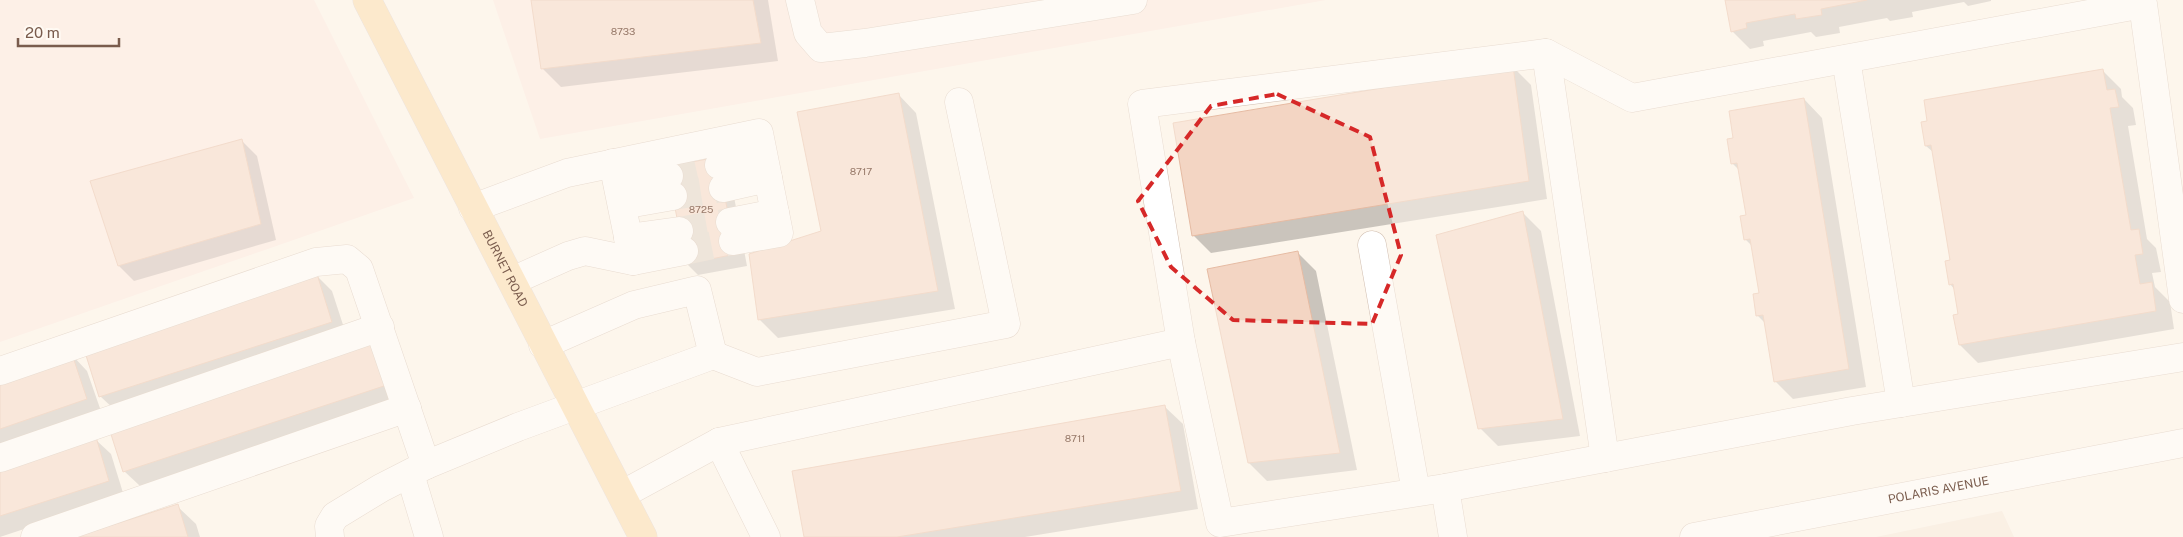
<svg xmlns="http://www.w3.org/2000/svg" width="2183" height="537" font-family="'Public Sans',sans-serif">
  <rect width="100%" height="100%" fill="#fdf6ec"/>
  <polygon fill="#f5e8da" points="2002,511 2014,537 1876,537"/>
  <g fill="#fde8e0">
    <polygon points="0,0 314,0 414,198 0,342"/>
    <polygon points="493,0 1326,0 540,139"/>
  </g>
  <g fill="#0003">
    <polygon points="532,0 768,0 778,61 561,87 543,69"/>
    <polygon points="1726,0 1991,0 1991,1 1968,6 1964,2 1912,12 1913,17 1890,21 1887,18 1839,27 1840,33 1816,37 1811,32 1763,41 1764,46 1750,49 1732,31"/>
    <polygon points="1513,67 1531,85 1547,199 1211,253 1193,235"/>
    <polygon points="2103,71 2121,89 2122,97 2133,108 2136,125 2128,126 2147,239 2156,248 2161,272 2152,273 2155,287 2170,302 2174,329 1978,363 1960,345 1960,315 1955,290 1950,284 1952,261 1933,152 1926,146"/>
    <polygon points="898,94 916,113 955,309 778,338 759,319 822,232"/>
    <polygon points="1804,99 1822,118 1866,387 1793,399 1775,381 1765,323 1757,315 1761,294 1753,247 1745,239 1748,216 1740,171 1732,163 1735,139"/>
    <polygon points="241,140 257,156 276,240 134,281 119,266"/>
    <polygon points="729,170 747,266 698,275 687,264"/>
    <polygon points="1523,213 1541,231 1580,436 1498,446 1480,428"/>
    <polygon points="1298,253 1316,271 1357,470 1267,481 1249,463"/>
    <polygon points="317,276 332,291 347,337 116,411 100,396"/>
    <polygon points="373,343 402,401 140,486 124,471"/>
    <polygon points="72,355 87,371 102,414 0,450 0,380"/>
    <polygon points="1164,406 1183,424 1198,509 1025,537 805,537"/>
    <polygon points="95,439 111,454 124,496 0,537 0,469"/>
    <polygon points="177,506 196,524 200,537 79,537"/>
  </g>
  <g fill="#f3d5c3" stroke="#e6bba3">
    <polygon points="531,0 753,0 761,43 541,69"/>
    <polygon points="1725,0 1867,0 1821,9 1822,15 1796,19 1795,14 1746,23 1747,28 1731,32"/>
    <polygon points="1513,66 1529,181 1192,236 1173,123"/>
    <polygon points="2103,69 2107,90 2115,89 2119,107 2110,108 2131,230 2139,229 2143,254 2135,255 2140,284 2152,282 2156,311 1959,345 1953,315 1958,314 1953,284 1949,285 1945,261 1950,260 1931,145 1925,146 1921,122 1927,121 1924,100"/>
    <polygon points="899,93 938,291 758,320 749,254 821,231 797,112"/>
    <polygon points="1804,98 1849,369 1774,382 1763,315 1756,316 1753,294 1759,293 1750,239 1744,240 1740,216 1746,215 1737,163 1731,164 1727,139 1733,138 1729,111"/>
    <polygon points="242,139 261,224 118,266 90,181"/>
    <polygon points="717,157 736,254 686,264 667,167"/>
    <polygon points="1523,211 1563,419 1478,429 1436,235"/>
    <polygon points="1298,251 1340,453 1248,463 1207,269"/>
    <polygon points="317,274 332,322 99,397 84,349"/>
    <polygon points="373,342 387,385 123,472 109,428"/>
    <polygon points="72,354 87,399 0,429 0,379"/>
    <polygon points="1165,405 1181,491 897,537 804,537 792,471"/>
    <polygon points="96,437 109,481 0,516 0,468"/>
    <polygon points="178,504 188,537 75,537"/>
  </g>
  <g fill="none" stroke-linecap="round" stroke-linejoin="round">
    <g stroke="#dcd0c4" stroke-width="28" stroke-dasharray="28 14" stroke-linecap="butt">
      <polyline points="669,176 719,165"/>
      <polyline points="673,196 723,188"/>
      <polyline points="679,231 730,222"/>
      <polyline points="684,251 733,241"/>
    </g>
    <g stroke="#d1beb0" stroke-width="29">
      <g id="minor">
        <polyline points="800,0 808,33 821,48 865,43 1133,0"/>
        <polygon points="1546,53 1605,458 1445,488 1220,523 1181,342 1142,104"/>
        <polyline points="1546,53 1632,98 2143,4 2183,299"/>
        <polyline points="1846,59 1901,403"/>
        <polyline points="719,165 763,157"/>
        <polyline points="618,185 669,176"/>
        <polyline points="723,188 768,178"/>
        <polyline points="622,205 673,196"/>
        <polyline points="473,208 567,173 759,133 779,233 733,241"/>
        <polyline points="730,222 775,213"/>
        <polyline points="628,238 679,231"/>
        <polyline points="1372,245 1416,492"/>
        <polyline points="633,261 684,251"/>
        <polyline points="512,281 568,256 585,251 633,261 613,163"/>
        <polyline points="713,355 757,372 1006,324 959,102"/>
        <polyline points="0,371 316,262 347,259 359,269 426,465"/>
        <polyline points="719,442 766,537"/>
        <polyline points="0,458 380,327"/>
        <polyline points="1605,458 1852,411 2183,357"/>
        <polyline points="410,474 429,537"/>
        <polyline points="1445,488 1453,537"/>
        <polyline points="623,494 719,442 1181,342"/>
        <polyline points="35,537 407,408"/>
        <polyline points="330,537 329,526 335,516 381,488 426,465 518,427 713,355 697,290 634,305 543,345"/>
        <path id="s1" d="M1694,537L2183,443"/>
      </g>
    </g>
    <g stroke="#dad1cd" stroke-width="29">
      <g id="major">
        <path id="s2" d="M367,0L643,537"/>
      </g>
    </g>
    <use href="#minor" stroke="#fff" stroke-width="28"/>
    <use href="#major" stroke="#fbd9a5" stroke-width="28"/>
  </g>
  <path d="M0 0H2183V537H0ZM1277,94L1370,137L1401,255L1372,324L1233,320L1171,267L1138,201L1211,106Z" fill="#fdf6ec" fill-opacity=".55" fill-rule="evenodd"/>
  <path fill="none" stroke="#d62828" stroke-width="4" stroke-dasharray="10 6" stroke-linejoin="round" d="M1277,94L1370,137L1401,255L1372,324L1233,320L1171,267L1138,201L1211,106Z"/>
  <g text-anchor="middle" stroke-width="4" stroke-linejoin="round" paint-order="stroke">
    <g font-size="10" fill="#987a6a">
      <text x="623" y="35">8733</text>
      <text x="861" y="175">8717</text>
      <text x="701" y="213">8725</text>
      <text x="1075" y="442">8711</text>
    </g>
    <g font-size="12" fill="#7a5c4d" stroke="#fffaf3">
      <text dy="4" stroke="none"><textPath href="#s2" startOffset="302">BURNET ROAD</textPath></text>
      <text dy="4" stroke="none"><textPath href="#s1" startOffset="249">POLARIS AVENUE</textPath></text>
    </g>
  </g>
  <path d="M18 38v8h101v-8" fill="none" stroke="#7a5c4d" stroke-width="2.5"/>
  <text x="25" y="38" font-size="15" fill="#7a5c4d" stroke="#fffaf3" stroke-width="4" paint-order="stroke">20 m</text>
</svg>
